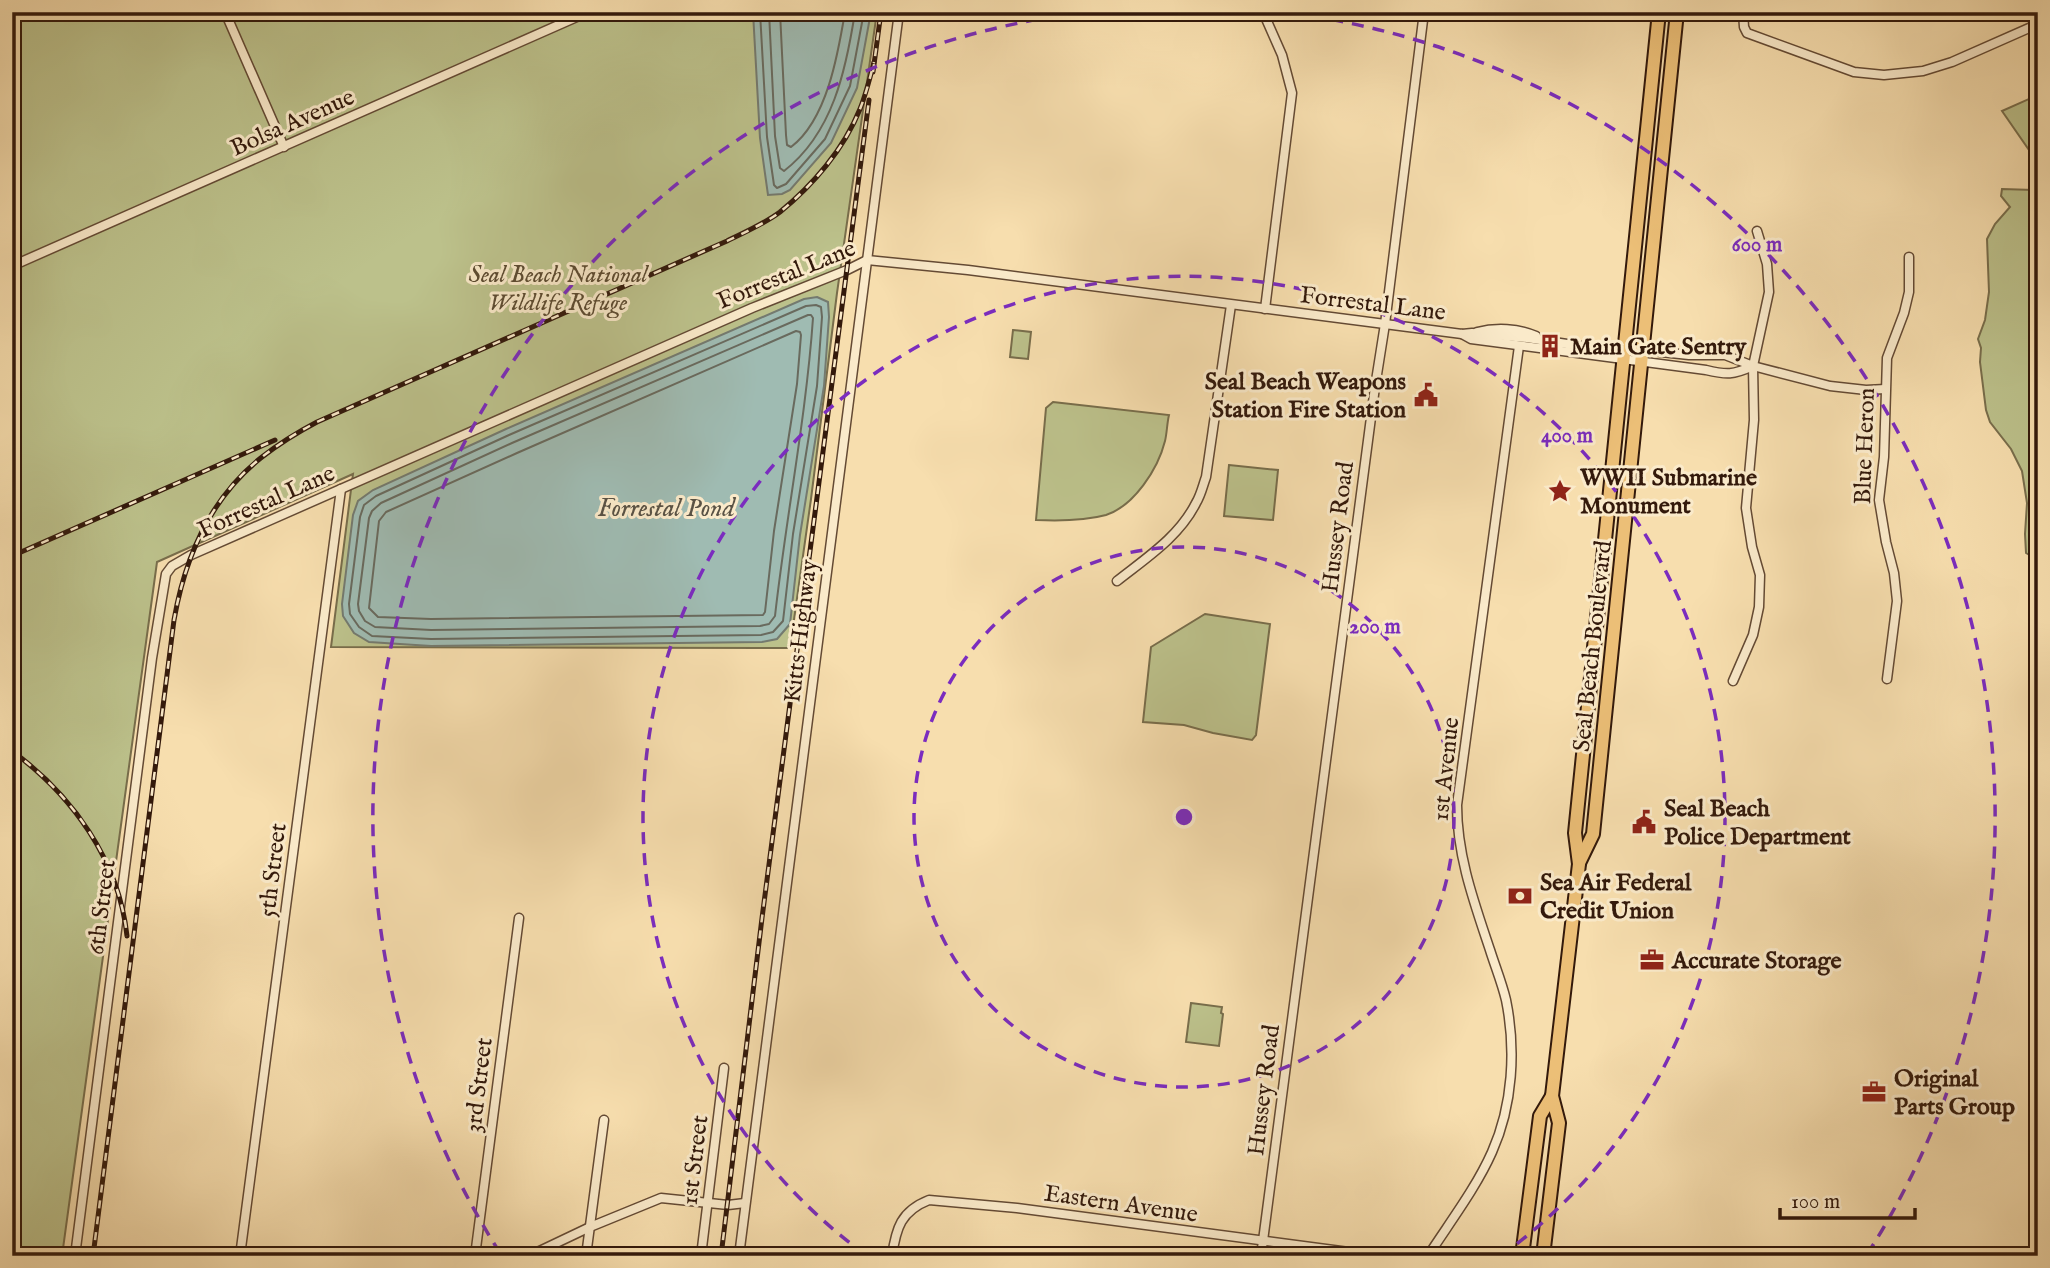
<svg xmlns="http://www.w3.org/2000/svg" width="2050" height="1268" font-family="'IM FELL English',serif">
  <rect width="100%" height="100%" fill="#f7deae"/>
  <filter id="stains"><feTurbulence type="fractalNoise" baseFrequency=".00286" numOctaves="4"/><feColorMatrix values="0 0 0 0 .2 0 0 0 0 .09 0 0 0 0 .02 0 0 0 .5 -.17"/></filter>
  <radialGradient id="worn" r=".72"><stop offset=".6" stop-color="#630" stop-opacity="0"/><stop offset="1" stop-color="#630" stop-opacity=".3"/></radialGradient>
  <g fill="#bcc18b" stroke="#786d4b" stroke-width="2">
    <polygon points="12,12 877,12 837,293 811,499 790,648 331,647 353,474 157,562 62,1256 12,1256"/>
    <polygon points="2038,95 2038,163 2002,111"/>
    <polygon points="2002,189 2038,190 2038,560 2026,553 2025,534 2027,503 2022,471 2011,449 1990,422 1986,410 1980,362 1981,348 1978,339 1985,320 1989,292 1987,239 1995,224 2010,207 2001,196"/>
    <polygon points="1013,330 1031,332 1028,359 1010,357"/>
    <path d="M1053,402L1169,415C1167,423 1167,433 1165,441C1158,469 1134,506 1106,515C1084,521 1059,521 1036,520L1046,408Z"/>
    <polygon points="1229,465 1278,470 1273,520 1224,516"/>
    <polygon points="1205,614 1270,624 1256,735 1252,740 1213,733 1184,725 1143,722 1151,647"/>
    <polygon points="1191,1003 1222,1007 1221,1013 1223,1014 1219,1046 1186,1042"/>
  </g>
  <g fill="#9fbbb2" stroke="#747a6f" stroke-width="2">
    <polygon points="753,12 871,12 857,88 831,143 790,190 782,194 768,195 760,138"/>
    <polygon points="817,297 828,302 829,317 824,386 800,535 790,624 777,639 762,642 431,646 369,642 354,633 343,616 342,604 353,515 358,501 373,490 506,429 804,299"/>
  </g>
  <g fill="none" stroke-linecap="round" stroke-linejoin="round">
    <g stroke="#696a5e" stroke-width="2">
      <polyline points="760,12 767,137 774,185 777,188 786,184 825,139 850,86 864,12"/>
      <path d="M769,12L775,136L780,168L784,171C833,133 846,70 855,12"/>
      <path d="M780,12L786,135L787,145L791,147C827,120 838,54 845,12"/>
      <polygon points="816,305 821,307 822,317 817,386 793,534 783,621 773,632 761,635 431,639 372,636 359,627 350,614 349,604 360,517 364,505 376,496 509,435 806,306"/>
      <path d="M808,315H811L813,318C806,418 786,517 775,616L769,624L760,626L431,630L375,627L365,621L359,611L358,604L369,518L372,511L381,503L512,443Z"/>
      <polygon points="796,331 800,332 801,335 797,384 774,531 765,612 763,615 431,619 378,617 369,608 379,521 386,512 517,453"/>
    </g>
    <g stroke="#644a34" stroke-width="11">
      <g id="street">
        <polyline points="225,12 284,147"/>
        <polyline points="1263,12 1282,55 1292,93 1265,309"/>
        <polyline points="1743,12 1744,27 1747,33 1854,72 1884,75 1923,71 1952,62 2038,24"/>
        <polyline points="12,266 588,12"/>
        <path d="M1477,332C1496,327 1518,328 1536,336"/>
        <path d="M1462,334L1471,339L1706,370C1727,375 1733,375 1753,366"/>
        <path d="M1117,581C1146,558 1179,537 1196,503C1201,495 1203,485 1206,477L1231,305"/>
        <polyline points="1887,679 1897,601 1894,573 1886,542 1879,500 1884,457 1887,358 1904,313 1909,292 1909,257"/>
        <polyline points="1733,681 1753,635 1759,607 1760,575 1752,547 1746,508 1754,420 1753,366 1769,292 1767,264 1757,231"/>
        <polyline points="75,1256 152,658 166,574 172,566 191,555 752,308 847,270 867,260 968,270 1462,334 1472,333 1527,338 1607,350 1624,348 1689,355 1725,355 1753,366 1830,386 1866,390 1885,389"/>
        <polyline points="240,1256 341,489"/>
        <polyline points="475,1256 519,918"/>
        <polyline points="529,1256 590,1227 661,1198 728,1205 745,1203"/>
        <polyline points="586,1256 604,1120"/>
        <polyline points="701,1256 724,1068"/>
        <polyline points="739,1256 899,12"/>
        <path d="M892,1256C896,1228 901,1211 929,1200L1017,1208L1379,1256"/>
        <polyline points="1261,1256 1375,387 1385,324 1424,12"/>
        <path d="M1428,1256C1450,1222 1476,1188 1492,1152C1513,1105 1516,1049 1506,1000C1502,983 1495,966 1490,950C1474,902 1457,856 1457,805L1519,346"/>
      </g>
    </g>
    <g stroke="#33190b" stroke-width="16">
      <g id="primary">
        <polyline points="1579,863 1593,834 1677,12"/>
        <polyline points="1522,1256 1540,1116 1552,1096"/>
        <polyline points="1543,1256 1559,1123 1552,1096 1579,864 1575,833 1659,12"/>
      </g>
    </g>
    <use href="#street" stroke="#faeaca" stroke-width="8"/>
    <use href="#primary" stroke="#ecbf77" stroke-width="12"/>
    <g stroke="#33190b" stroke-width="5">
      <g id="rail">
        <polyline points="873,72 881,12"/>
        <polyline points="12,556 275,440"/>
        <path d="M12,751C72,795 119,860 127,936"/>
        <path d="M93,1256L174,620C185,557 211,497 262,457C280,443 298,432 317,422L727,241C745,232 764,224 780,212C813,185 844,149 860,109C866,94 870,78 874,62"/>
        <polyline points="721,1256 762,918 869,100"/>
      </g>
    </g>
    <use href="#rail" stroke="#faeaca" stroke-width="2.5" stroke-dasharray="8" stroke-linecap="butt"/>
  </g>
  <g fill="none" stroke="#7b2cbf" stroke-width="3.5" stroke-dasharray="12 9">
    <circle cx="1184" cy="817" r="270"/>
    <path d="M866 1255A541 541 0 1 1 1502 1255"/>
    <path d="M500 1253A811 811 0 0 1 1078 13M1290 13A811 811 0 0 1 1868 1253"/>
  </g>
  <defs>
    <g id="building-bare" transform="scale(1.89)"><path d="M-4-6H4V6H1V3H-1V6H-4ZM-2.5-4.3h1.7v1.8h-1.7ZM.8-4.3h1.7v1.8H.8ZM-2.5-1h1.7V.8h-1.7ZM.8-1h1.7V.8H.8Z" fill="#8f2418" stroke="#faeaca" stroke-width="2.5" paint-order="stroke"/></g>
    <g id="civic-bare" transform="scale(1.89)"><path d="M-.6-6.5H3V-4.5H.6V-3L4-1V1h2V6H-6V1h2V-1L-.6-3ZM-1.2 2.5V6h2.4V2.5Z" fill="#8f2418" stroke="#faeaca" stroke-width="2.5" paint-order="stroke"/></g>
    <g id="sight-bare" transform="scale(1.89)"><path d="M0-6L1.8-2.2L6-1.7L2.9 1.2L3.7 5.4L0 3.3L-3.7 5.4L-2.9 1.2L-6-1.7L-1.8-2.2Z" fill="#8f2418" stroke="#faeaca" stroke-width="2.5" paint-order="stroke"/></g>
    <g id="bank-bare" transform="scale(1.89)"><path d="M-6-4H6V4H-6ZM0-2.3a2.3 2.3 0 1 0 0 4.6a2.3 2.3 0 1 0 0-4.6Z" fill="#8f2418" stroke="#faeaca" stroke-width="2.5" paint-order="stroke"/></g>
    <g id="office-bare" transform="scale(1.89)"><path d="M-6-3h4V-5.5h4V-3h4V5H-6ZM-1-4.5V-3h2v-1.5ZM-6 0V1H6V0Z" fill="#8f2418" stroke="#faeaca" stroke-width="2.5" paint-order="stroke"/></g>
  </defs>
  <g fill-rule="evenodd">
    <use href="#building-bare" x="1550" y="346"/>
    <use href="#civic-bare" x="1426" y="395"/>
    <use href="#sight-bare" x="1560" y="491"/>
    <use href="#civic-bare" x="1644" y="822"/>
    <use href="#bank-bare" x="1520" y="896"/>
    <use href="#office-bare" x="1652" y="960"/>
    <use href="#office-bare" x="1874" y="1092"/>
  </g>
  <g text-anchor="middle" stroke-width="6" stroke-linejoin="round" paint-order="stroke">
    <g font-size="24" fill="#33190b" stroke="#faeaca">
      <text transform="translate(292 122) rotate(-24)" y="8">Bolsa Avenue</text>
      <text transform="translate(786 274) rotate(-22)" y="8">Forrestal Lane</text>
      <text transform="translate(1373 303) rotate(7)" y="8">Forrestal Lane</text>
      <text transform="translate(1864 446) rotate(-88)" y="8">Blue Heron</text>
      <text transform="translate(266 501) rotate(-24)" y="8">Forrestal Lane</text>
      <text transform="translate(1337 527) rotate(-83)" y="8">Hussey Road</text>
      <text transform="translate(800 631) rotate(-83)" y="8">Kitts Highway</text>
      <text transform="translate(1592 646) rotate(-84)" y="8">Seal Beach Boulevard</text>
      <text transform="translate(1445 769) rotate(-84)" y="8">1st Avenue</text>
      <text transform="translate(272 870) rotate(-83)" y="8">5th Street</text>
      <text transform="translate(101 907) rotate(-83)" y="8">6th Street</text>
      <text transform="translate(478 1085) rotate(-83)" y="8">3rd Street</text>
      <text transform="translate(1263 1090) rotate(-83)" y="8">Hussey Road</text>
      <text transform="translate(694 1160) rotate(-83)" y="8">1st Street</text>
      <text transform="translate(1121 1203) rotate(8)" y="8">Eastern Avenue</text>
    </g>
    <g font-size="24" font-style="italic" fill="#5c4b31" stroke="#faeaca">
      <text x="558" y="282">Seal Beach National<tspan x="558" dy="28">Wildlife Refuge</tspan></text>
    </g>
    <g font-size="24" font-weight="bold" fill="#33190b" stroke="#faeaca" text-anchor="start">
      <text x="1570" y="354">Main Gate Sentry</text>
      <text x="1406" y="389" text-anchor="end">Seal Beach Weapons<tspan x="1406" dy="28">Station Fire Station</tspan></text>
      <text x="1580" y="485">WWII Submarine<tspan x="1580" dy="28">Monument</tspan></text>
      <text x="1664" y="816">Seal Beach<tspan x="1664" dy="28">Police Department</tspan></text>
      <text x="1540" y="890">Sea Air Federal<tspan x="1540" dy="28">Credit Union</tspan></text>
      <text x="1672" y="968">Accurate Storage</text>
      <text x="1894" y="1086">Original<tspan x="1894" dy="28">Parts Group</tspan></text>
    </g>
    <g font-size="26" font-style="italic" fill="#595245" stroke="#faeaca">
      <text x="666" y="516">Forrestal Pond</text>
    </g>
  </g>
  <circle cx="1184" cy="817" r="10" fill="#7b2cbf" stroke="#faeaca" stroke-width="3.5"/>
  <g font-size="21" text-anchor="middle" font-weight="bold" fill="#7b2cbf" stroke="#faeaca" stroke-width="6" stroke-linejoin="round" paint-order="stroke">
    <text x="1757" y="251">600 m</text>
    <text x="1567" y="442">400 m</text>
    <text x="1375" y="633">200 m</text>
  </g>
  <rect width="2050" height="1268" fill="none" stroke="#f7deae" stroke-width="42"/>
  <rect x="14" y="14" width="2022" height="1240" fill="none" stroke="#33190b" stroke-width="3.5"/>
  <rect x="21" y="21" width="2008" height="1226" fill="none" stroke="#33190b" stroke-width="2"/>
  <path d="M1780 1208v10h135v-10" fill="none" stroke="#33190b" stroke-width="3.5"/>
  <text x="1791" y="1208" font-size="21" fill="#33190b" stroke="#faeaca" stroke-width="5" paint-order="stroke">100 m</text>
  <rect width="100%" height="100%" filter="url(#stains)"/>
  <rect width="100%" height="100%" fill="url(#worn)"/>
</svg>
